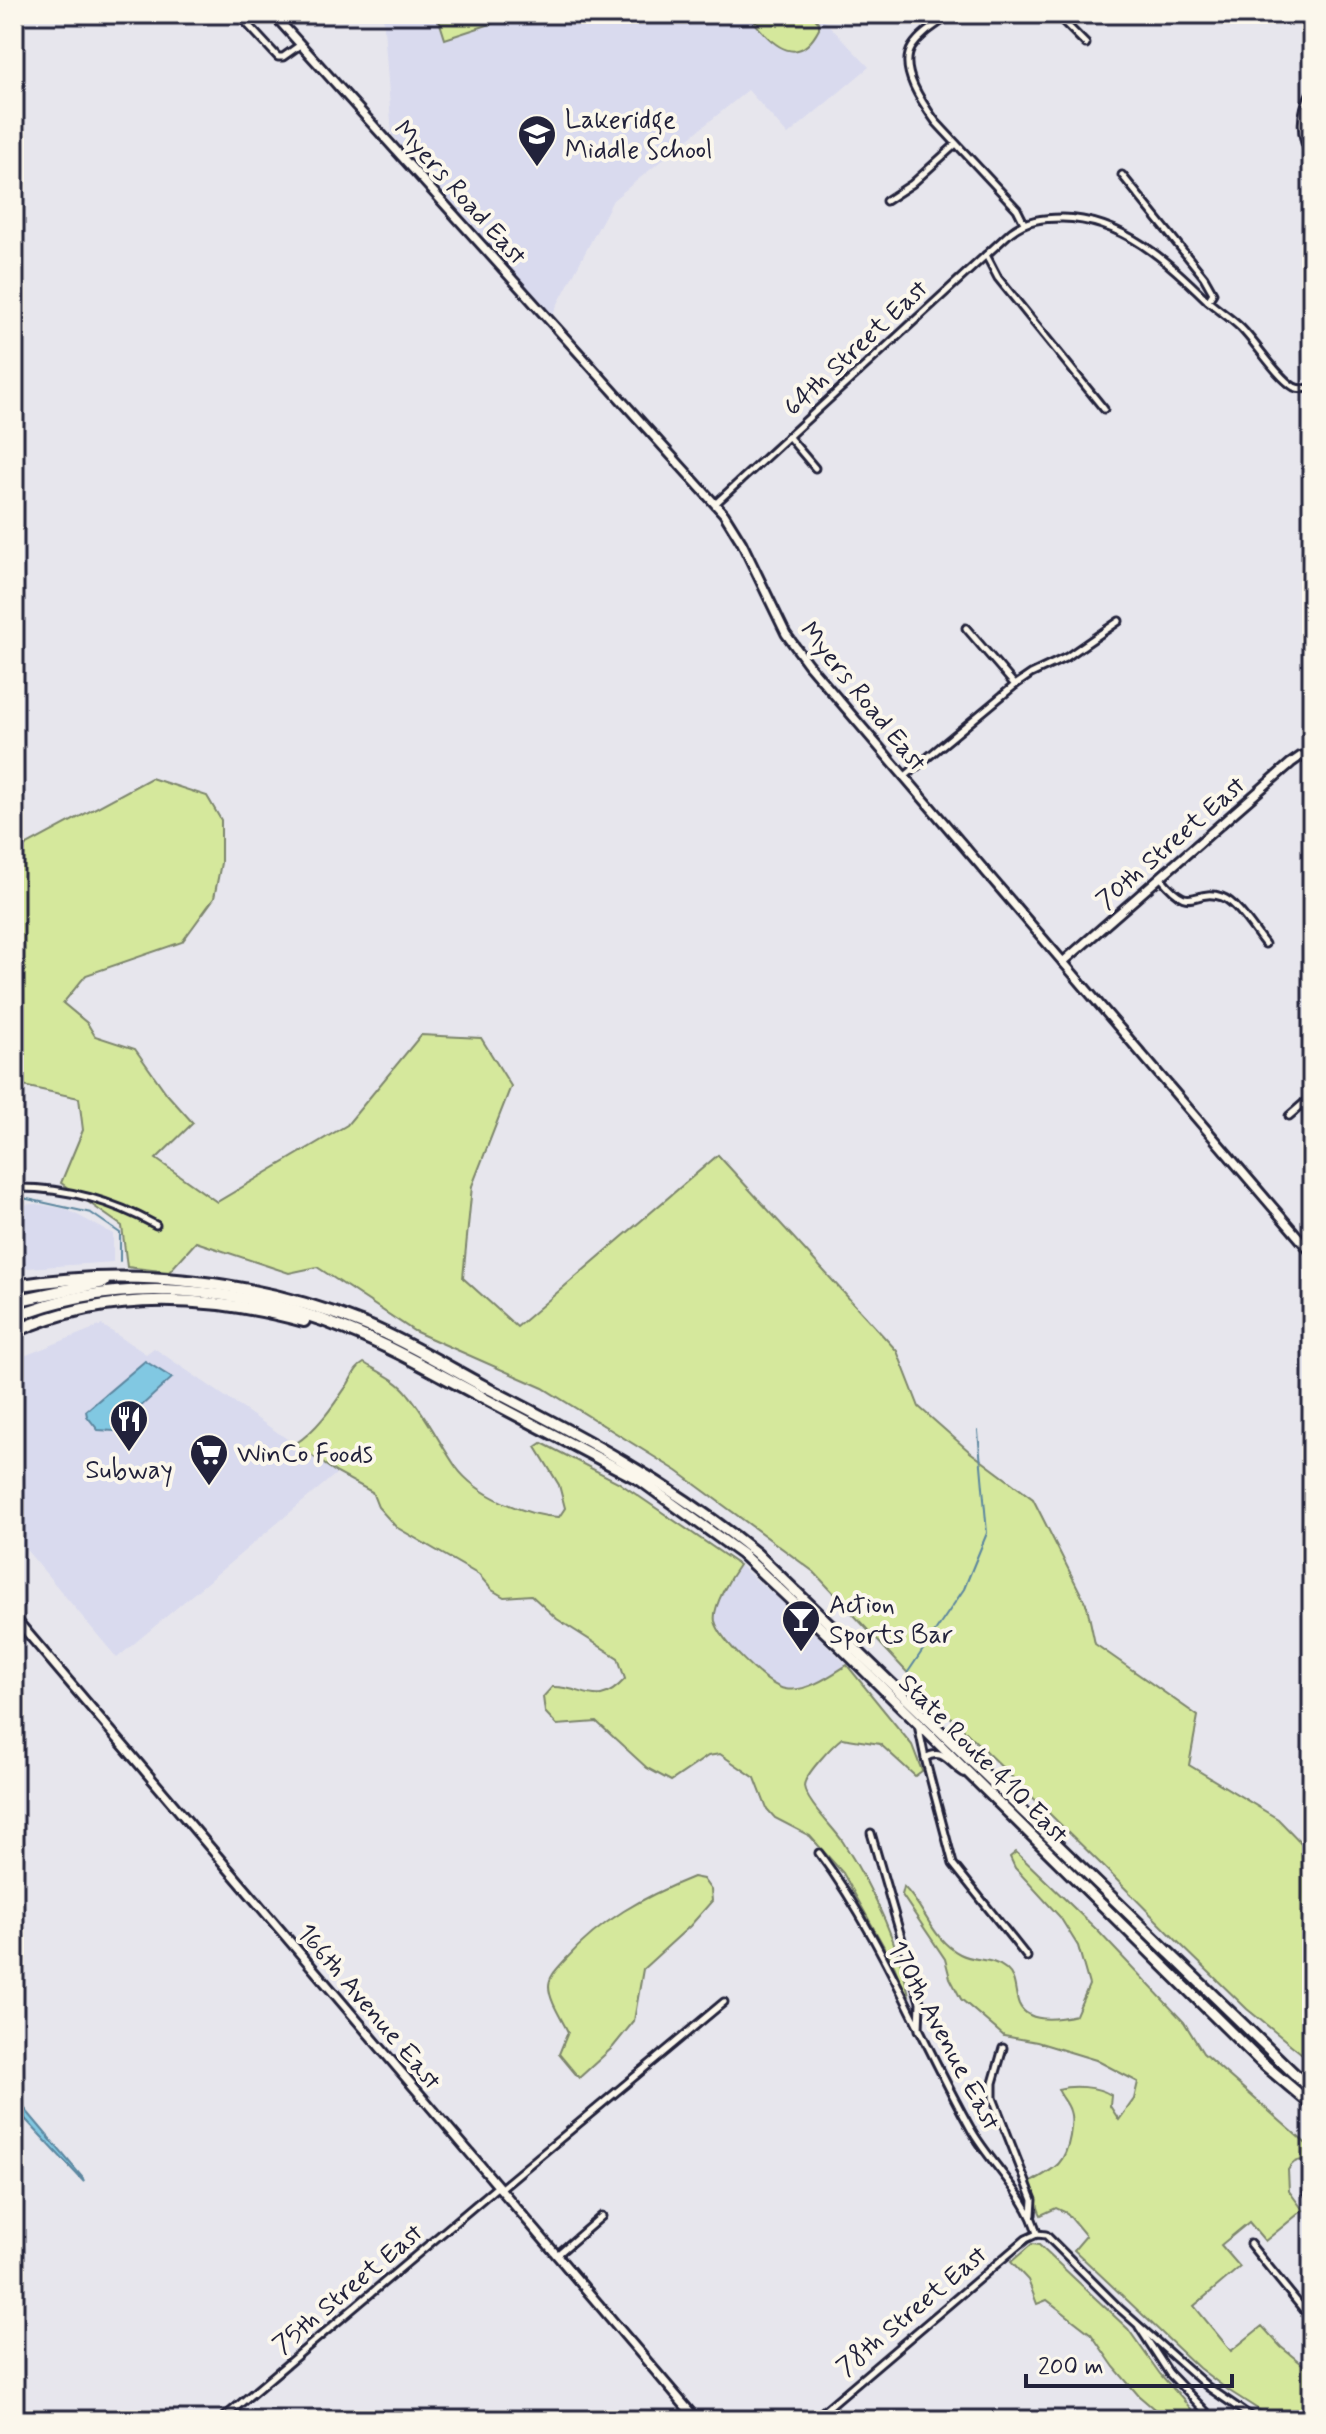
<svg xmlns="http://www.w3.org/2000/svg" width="1326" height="2434" font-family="Mynerve,sans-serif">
  <rect width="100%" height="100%" fill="#e7e6ed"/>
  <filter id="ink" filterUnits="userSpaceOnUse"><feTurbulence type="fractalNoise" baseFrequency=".0125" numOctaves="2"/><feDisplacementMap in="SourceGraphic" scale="16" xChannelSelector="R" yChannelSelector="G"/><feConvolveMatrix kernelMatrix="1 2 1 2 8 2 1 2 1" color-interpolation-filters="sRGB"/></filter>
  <g filter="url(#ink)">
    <g fill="#d9daee">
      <polygon points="383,14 818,14 869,67 788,135 748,90 613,200 552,315 392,135"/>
      <polygon points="37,1204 66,1209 113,1234 113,1262 14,1269 14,1205"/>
      <polygon points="102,1325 146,1354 154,1348 337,1473 117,1658 23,1546 14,1553 14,1360"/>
      <polygon points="739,1565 788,1607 847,1665 813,1685 785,1689 766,1680 733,1648 715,1621 716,1609 731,1575"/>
    </g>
    <g fill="#d5e89c" stroke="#7c856c" stroke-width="2">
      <polygon points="437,14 521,14 445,39"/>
      <path d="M765,14H811L819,23V29C799,68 774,47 755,23Z"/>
      <polygon points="151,778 207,796 221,820 221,863 214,898 182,942 86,975 63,1003 87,1023 95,1036 135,1049 167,1094 193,1123 156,1159 217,1202 347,1125 421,1035 481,1038 511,1086 472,1186 463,1278 517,1327 718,1155 897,1351 919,1407 970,1452 1033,1499 1087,1606 1095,1644 1198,1716 1189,1765 1278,1819 1312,1854 1312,2062 1247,2009 1176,1940 1104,1867 929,1696 814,1572 677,1471 543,1388 414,1331 317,1267 289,1273 196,1242 169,1272 127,1267 122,1226 61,1183 83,1130 79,1098 14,1084 14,852"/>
      <path d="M364,1363C379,1372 398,1380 409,1395C427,1417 440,1444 456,1467C476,1495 526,1516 559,1517L565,1508L559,1485L536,1447L542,1443L618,1482L739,1565C731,1576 712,1607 715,1621C720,1640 766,1685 785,1689C806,1693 830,1676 847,1665L912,1745L922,1771L915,1776L880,1744L842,1738C833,1745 804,1775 804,1786C806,1802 834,1828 843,1842C872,1888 898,1942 909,1995L905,1993L893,1963L843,1873L810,1836L775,1818L767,1809L755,1778L720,1754L708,1756L671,1781L647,1768L597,1722L557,1725L545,1712L543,1697L552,1687C586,1686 596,1711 625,1679L618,1658L557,1619L531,1595L504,1597L492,1590L479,1575L396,1527L378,1507L372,1492L337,1473L295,1444C317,1430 333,1406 348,1384C353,1376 355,1368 364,1363Z"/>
      <path d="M1016,1852L1097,1930L1184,2022L1203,2053L1312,2149V2163C1302,2158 1293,2160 1288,2170L1289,2191L1303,2210L1265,2241L1249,2222L1221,2245L1240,2267L1194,2306L1231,2351L1262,2326L1281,2347L1312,2372V2420H1275L1228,2390L1199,2368L1074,2250L1086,2236L1067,2213L1056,2208L1041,2215C1037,2209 1035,2191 1031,2182C1056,2168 1065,2164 1070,2136C1071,2127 1073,2119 1070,2111C1068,2103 1061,2097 1058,2089C1073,2085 1097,2086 1111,2095L1110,2106L1119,2120L1134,2099L1138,2082L1096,2060L1037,2042L1004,2036L961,1999L950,1978L945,1959L902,1895L904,1887C925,1907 932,1940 960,1954C975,1962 992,1957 1006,1969C1017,1978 1014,1992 1019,2004C1028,2024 1059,2019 1076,2015L1089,1985L1078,1946L1060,1917L1015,1868L1010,1857Z"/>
      <path d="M693,1877L703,1879L711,1890L712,1901L690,1926L643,1969L634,2021L613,2047L579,2078L559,2054L568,2032C562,2019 549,2001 549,1986C549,1976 558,1968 565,1960C601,1920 643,1897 693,1877Z"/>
      <polygon points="1032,2244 1039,2245 1128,2329 1160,2374 1201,2420 1167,2420 1139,2396 1114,2367 1091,2334 1047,2300 1037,2304 1028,2280 1011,2262"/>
    </g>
    <g fill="#81c8e2" stroke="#5b869f" stroke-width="2">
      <polygon points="145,1361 172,1378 114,1431 98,1430 87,1416 86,1411"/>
      <polygon points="14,2096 82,2177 84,2182 14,2107"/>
    </g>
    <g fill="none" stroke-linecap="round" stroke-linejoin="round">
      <g stroke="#5b869f" stroke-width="2">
        <polyline points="14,1199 23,1198 91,1213 120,1233 120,1261"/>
        <polyline points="908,1672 964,1589 987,1533 978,1431"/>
      </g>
      <g stroke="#22223b" stroke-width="11">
        <g id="minor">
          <polyline points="238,14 278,57 283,57 300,45"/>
          <path d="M951,14C938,24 921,33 912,47C898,69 923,104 936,122L1017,209L1024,223"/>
          <polyline points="1056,14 1086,44"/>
          <path d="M1312,90C1299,113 1299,136 1312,159"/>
          <polyline points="1122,175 1204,277 1213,293 1208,301"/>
          <polyline points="886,201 912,184 956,144"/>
          <polyline points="986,255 998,278 1104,409"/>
          <polyline points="788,436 815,468"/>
          <path d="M715,504L1011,232C1026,220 1043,218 1062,218C1123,219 1167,261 1208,301C1218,310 1231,318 1241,328C1256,343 1278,378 1294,387C1300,390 1306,389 1312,387"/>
          <polyline points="966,628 1015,685"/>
          <polyline points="904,777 1015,685 1031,674 1067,657 1119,621"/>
          <path d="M1161,878C1193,917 1192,887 1222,897C1237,902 1255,932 1265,944"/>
          <polyline points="1289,1116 1312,1096"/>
          <path d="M14,1188C66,1187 111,1200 156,1225"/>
          <path d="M918,1725L925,1758C943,1747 949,1764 964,1773"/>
          <polyline points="925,1758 953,1864 1027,1957"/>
          <polyline points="871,1833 920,2002 919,2030"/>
          <path d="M819,1853C882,1937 920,2039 972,2131C991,2164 1029,2198 1037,2234"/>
          <polyline points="1003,2048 993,2083 993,2098 1033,2200 1032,2215"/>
          <polyline points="500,2189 724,2002"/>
          <polyline points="1307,2192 1312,2197"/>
          <polyline points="1037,2234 1046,2235 1119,2308 1208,2387 1256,2420"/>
          <polyline points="1250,2244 1312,2320"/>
          <polyline points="557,2255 602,2216"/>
          <polyline points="1139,2327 1169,2373 1214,2420"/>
          <polyline points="221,2420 498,2186"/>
          <polyline points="813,2420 1026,2239 1037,2234"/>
        </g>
      </g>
      <g stroke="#22223b" stroke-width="13">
        <g id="tertiary">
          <polyline points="273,14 724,514 742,543 786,634 808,664 1312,1253"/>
          <polyline points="1063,962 1291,763 1301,756 1312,761"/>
          <polyline points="14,1617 697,2420"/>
        </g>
      </g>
      <g stroke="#22223b" stroke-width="15">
        <g id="trunk">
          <path d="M485,1387C580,1435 673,1485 756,1553L1312,2091"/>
          <polyline points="480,1396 640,1480 742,1554 841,1647 1260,2061 1312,2105"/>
        </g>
      </g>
      <g stroke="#22223b" stroke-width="16">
        <g id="motorway">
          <path d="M14,1286C132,1267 255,1280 366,1325C407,1342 446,1366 485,1387"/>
          <polyline points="14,1301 104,1282"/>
          <path d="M14,1317C119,1273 246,1287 348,1330C394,1348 436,1373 480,1396"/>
          <path d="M14,1332C107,1289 208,1295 304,1321"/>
        </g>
      </g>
      <use href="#minor" stroke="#fbf7ec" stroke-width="5"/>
      <use href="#tertiary" stroke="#fbf7ec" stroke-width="7"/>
      <use href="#trunk" stroke="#fbf7ec" stroke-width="9"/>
      <use href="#motorway" stroke="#fbf7ec" stroke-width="10"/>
    </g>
  </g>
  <defs>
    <g id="school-pin" transform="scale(2)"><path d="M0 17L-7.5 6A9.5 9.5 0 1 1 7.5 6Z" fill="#22223b" stroke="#fbf7ec"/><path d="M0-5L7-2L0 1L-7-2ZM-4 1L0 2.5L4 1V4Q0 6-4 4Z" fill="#fff"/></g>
    <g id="restaurant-pin" transform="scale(2)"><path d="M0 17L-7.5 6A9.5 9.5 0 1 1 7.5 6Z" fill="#22223b" stroke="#fbf7ec"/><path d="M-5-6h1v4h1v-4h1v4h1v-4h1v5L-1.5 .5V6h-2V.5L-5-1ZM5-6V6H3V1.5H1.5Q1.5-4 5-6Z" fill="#fff"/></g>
    <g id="supermarket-pin" transform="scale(2)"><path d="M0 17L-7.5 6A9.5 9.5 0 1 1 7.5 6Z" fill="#22223b" stroke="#fbf7ec"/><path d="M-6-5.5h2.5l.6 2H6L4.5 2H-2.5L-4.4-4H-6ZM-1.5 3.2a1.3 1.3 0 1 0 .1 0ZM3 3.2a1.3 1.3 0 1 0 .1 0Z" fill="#fff"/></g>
    <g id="bar-pin" transform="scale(2)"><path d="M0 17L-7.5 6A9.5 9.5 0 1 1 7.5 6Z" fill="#22223b" stroke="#fbf7ec"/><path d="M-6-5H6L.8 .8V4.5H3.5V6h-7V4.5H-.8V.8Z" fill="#fff"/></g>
  </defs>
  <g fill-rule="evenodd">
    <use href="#school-pin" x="537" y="134"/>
    <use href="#restaurant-pin" x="129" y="1419"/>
    <use href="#supermarket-pin" x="209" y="1453"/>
    <use href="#bar-pin" x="801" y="1619"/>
  </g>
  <g text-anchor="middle" stroke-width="8" stroke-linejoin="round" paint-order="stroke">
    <g font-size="26" fill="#22223b" stroke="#fbf7ec" text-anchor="start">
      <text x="565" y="128">Lakeridge<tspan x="565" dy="30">Middle School</tspan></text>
      <text x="237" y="1462">WinCo Foods</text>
      <text x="129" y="1478" text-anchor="middle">Subway</text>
      <text x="829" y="1613">Action<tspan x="829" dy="30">Sports Bar</tspan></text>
    </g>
    <g font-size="26" fill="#22223b" stroke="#fbf7ec">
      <text transform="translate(461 192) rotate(48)" y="9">Myers Road East</text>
      <text transform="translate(855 347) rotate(-43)" y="9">64th Street East</text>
      <text transform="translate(864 696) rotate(51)" y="9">Myers Road East</text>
      <text transform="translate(1170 842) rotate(-41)" y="9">70th Street East</text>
      <text transform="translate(984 1758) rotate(45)" y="9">State Route 410 East</text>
      <text transform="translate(370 2006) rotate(50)" y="9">166th Avenue East</text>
      <text transform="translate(945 2035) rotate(62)" y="9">170th Avenue East</text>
      <text transform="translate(347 2288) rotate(-40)" y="9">75th Street East</text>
      <text transform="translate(911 2310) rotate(-40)" y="9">78th Street East</text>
    </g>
  </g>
  <rect width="1326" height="2434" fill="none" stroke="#fbf7ec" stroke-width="48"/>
  <rect x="24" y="24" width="1278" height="2386" fill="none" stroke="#22223b" stroke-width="3" filter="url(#ink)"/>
  <path d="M1026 2374v12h206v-12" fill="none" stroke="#22223b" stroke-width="4"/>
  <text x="1038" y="2374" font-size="24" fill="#22223b" stroke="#fbf7ec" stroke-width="6" paint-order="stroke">200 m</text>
</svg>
